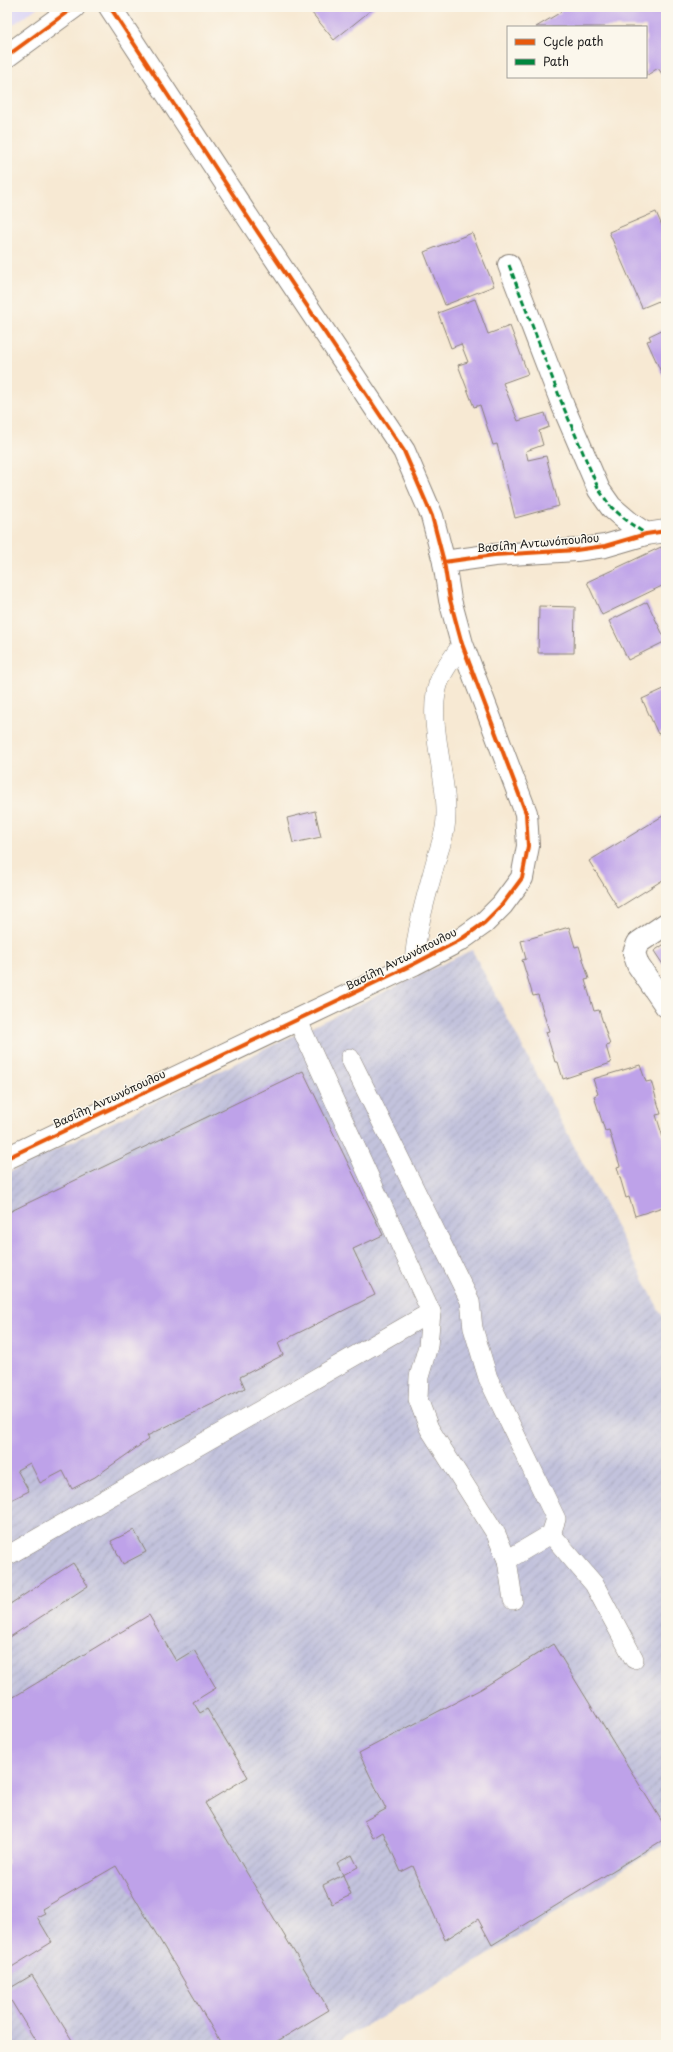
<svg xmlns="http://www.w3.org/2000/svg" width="673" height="2052" font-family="'Playpen Sans',sans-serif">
  <defs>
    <pattern id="industrial-furrows" width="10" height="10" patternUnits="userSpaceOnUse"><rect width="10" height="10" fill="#c2c2dc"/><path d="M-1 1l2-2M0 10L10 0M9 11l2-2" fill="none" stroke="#a6a6bc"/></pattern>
  </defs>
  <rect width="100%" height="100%" fill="#fbf7ec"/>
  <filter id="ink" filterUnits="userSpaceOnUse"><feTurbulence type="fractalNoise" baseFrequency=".025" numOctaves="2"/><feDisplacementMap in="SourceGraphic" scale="8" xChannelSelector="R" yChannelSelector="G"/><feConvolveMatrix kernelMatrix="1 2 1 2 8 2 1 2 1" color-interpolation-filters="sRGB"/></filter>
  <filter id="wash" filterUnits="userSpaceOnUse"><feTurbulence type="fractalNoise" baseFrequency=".012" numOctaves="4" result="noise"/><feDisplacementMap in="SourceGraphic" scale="16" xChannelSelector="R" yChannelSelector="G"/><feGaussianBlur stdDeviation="0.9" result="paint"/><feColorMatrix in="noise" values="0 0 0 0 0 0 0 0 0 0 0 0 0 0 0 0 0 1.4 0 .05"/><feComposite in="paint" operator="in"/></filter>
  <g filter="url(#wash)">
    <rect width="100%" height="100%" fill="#f7e9d3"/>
    <polygon fill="#dcd6f6" points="7,7 38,7 7,29"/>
    <polygon fill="url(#industrial-furrows)" points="472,950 666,1323 666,1842 495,1951 332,2045 7,2045 7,1173"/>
    <g id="blocks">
      <g fill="#bea2e9">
        <polygon points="307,7 375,7 334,40"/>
        <polygon points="558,7 666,7 666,80 658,68 646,76 646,27 536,27 561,12"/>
        <polygon points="656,212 666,235 666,298 642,308 609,232"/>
        <polygon points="472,233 494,286 445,305 424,252"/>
        <polygon points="475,299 488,334 510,326 528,374 503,383 518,421 545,413 549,427 539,431 543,445 526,451 528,460 546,456 559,506 515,518 497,444 493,445 480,405 474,407 458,365 468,362 461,344 451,348 438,313"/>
        <polygon points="666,328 666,383 647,341 651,340 649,336"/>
        <polygon points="661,547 666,557 666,584 602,615 587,582"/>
        <polygon points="647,602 666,641 628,660 609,621"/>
        <polygon points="539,606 575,607 574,653 538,653"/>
        <polygon points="666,688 666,730 658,734 642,699"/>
        <polygon points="315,811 321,837 293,843 287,818"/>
        <polygon points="666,814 666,878 618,908 589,861"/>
        <polygon points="569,927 575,947 579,946 589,979 585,980 594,1011 599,1010 610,1045 606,1046 611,1063 563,1079 558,1062 555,1062 546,1032 549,1031 538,995 533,996 522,960 526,959 521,941"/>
        <polygon points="666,943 666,969 654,951"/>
        <polygon points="640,1065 646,1082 651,1081 661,1114 656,1115 666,1147 666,1206 635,1216 629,1197 626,1198 617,1167 620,1166 609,1130 605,1131 594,1096 598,1094 593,1079"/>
        <polygon points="303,1071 383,1235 353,1249 375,1295 278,1343 283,1355 240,1377 245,1388 147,1436 149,1439 95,1477 72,1489 63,1471 40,1483 30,1463 17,1470 29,1491 7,1502 7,1213"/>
        <polygon points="134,1530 146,1552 123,1564 111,1541"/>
        <polygon points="73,1563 88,1586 7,1639 7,1606"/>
        <polygon points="149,1615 176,1661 194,1650 216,1688 193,1702 200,1713 207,1709 248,1777 205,1803 329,2010 271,2045 222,2045 116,1866 42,1909 45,1913 37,1917 52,1942 7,1970 7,1701"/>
        <polygon points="553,1644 666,1828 666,1838 492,1945 478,1919 445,1940 413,1866 401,1872 383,1832 373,1838 364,1821 386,1809 359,1753 481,1689"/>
        <polygon points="352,1855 358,1867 343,1875 337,1863"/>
        <polygon points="343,1875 351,1895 332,1904 323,1885"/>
        <polygon points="32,1975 75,2045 38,2045 7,1994 7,1990"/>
      </g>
    </g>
  </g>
  <g filter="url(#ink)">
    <use href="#blocks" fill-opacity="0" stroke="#8a8278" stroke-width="1"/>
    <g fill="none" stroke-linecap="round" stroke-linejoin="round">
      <g stroke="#8a8278" stroke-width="20">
        <g id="service">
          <path d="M414,964C416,929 427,894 436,860C439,850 443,839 445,828C452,784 422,716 441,677C446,666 455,655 462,644"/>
          <polyline points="298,1021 431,1312 428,1346 419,1377 418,1399 429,1428 496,1534 507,1560 513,1600"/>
          <polyline points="350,1058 470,1301 473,1328 488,1378 556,1519 551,1534 507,1560"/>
          <polyline points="551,1534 594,1584 634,1659"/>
          <polyline points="7,1556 431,1312"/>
        </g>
      </g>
      <g stroke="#8a8278" stroke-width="24">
        <g id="minor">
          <polyline points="110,7 253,225 404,451 432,516 444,562"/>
          <polyline points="509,265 563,406 599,490 611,507 631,524 646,534"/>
          <polyline points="666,924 638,943 634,953 638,965 666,1006"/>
          <polyline points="7,1158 414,964 460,940 484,923 502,905 522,878 528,846 526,813 462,644 450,600 444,562 494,555 576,550 605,546 646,534 666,531"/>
        </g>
      </g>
      <g stroke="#8a8278" stroke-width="24">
        <polyline id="tertiary" points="7,56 74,7"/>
      </g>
      <use href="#service" stroke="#fff" stroke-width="19"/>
      <use href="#minor" stroke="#fff" stroke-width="22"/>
      <use href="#tertiary" stroke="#fff" stroke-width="22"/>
      <polyline stroke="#00873e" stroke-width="3" stroke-dasharray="6 3" stroke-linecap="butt" points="509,265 563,406 599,490 611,507 631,524 646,534"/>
      <g stroke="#fbf7ec" stroke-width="6">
        <g id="cycleway">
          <polyline points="110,7 253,225 404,451 432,516 444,562"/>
          <polyline points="7,56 74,7"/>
          <polyline points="7,1158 414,964 460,940 484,923 502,905 522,878 528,846 526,813 462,644 450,600 444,562 494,555 576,550 605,546 646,534 666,531"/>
        </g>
      </g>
      <use href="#cycleway" stroke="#e8590c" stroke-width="4"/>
    </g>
  </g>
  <g text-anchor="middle" stroke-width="3" stroke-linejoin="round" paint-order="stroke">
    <g font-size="11" fill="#1c1c1c" stroke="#fbf7ec">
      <text transform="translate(538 543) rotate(-5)" y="4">Βασίλη Αντωνόπουλου</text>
      <text transform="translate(401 959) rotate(-27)" y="4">Βασίλη Αντωνόπουλου</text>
      <text transform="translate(109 1099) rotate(-25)" y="4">Βασίλη Αντωνόπουλου</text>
    </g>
  </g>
  <rect width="673" height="2052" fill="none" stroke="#fbf7ec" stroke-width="24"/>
  <rect x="507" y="26" width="140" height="52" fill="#fbf7ec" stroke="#a29f99"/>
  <rect x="515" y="39" width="20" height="6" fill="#e8590c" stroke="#a29f99"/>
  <text x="543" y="46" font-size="12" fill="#1c1c1c">Cycle path</text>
  <rect x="515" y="59" width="20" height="6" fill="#00873e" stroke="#a29f99"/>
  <text x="543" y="66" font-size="12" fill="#1c1c1c">Path</text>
</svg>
